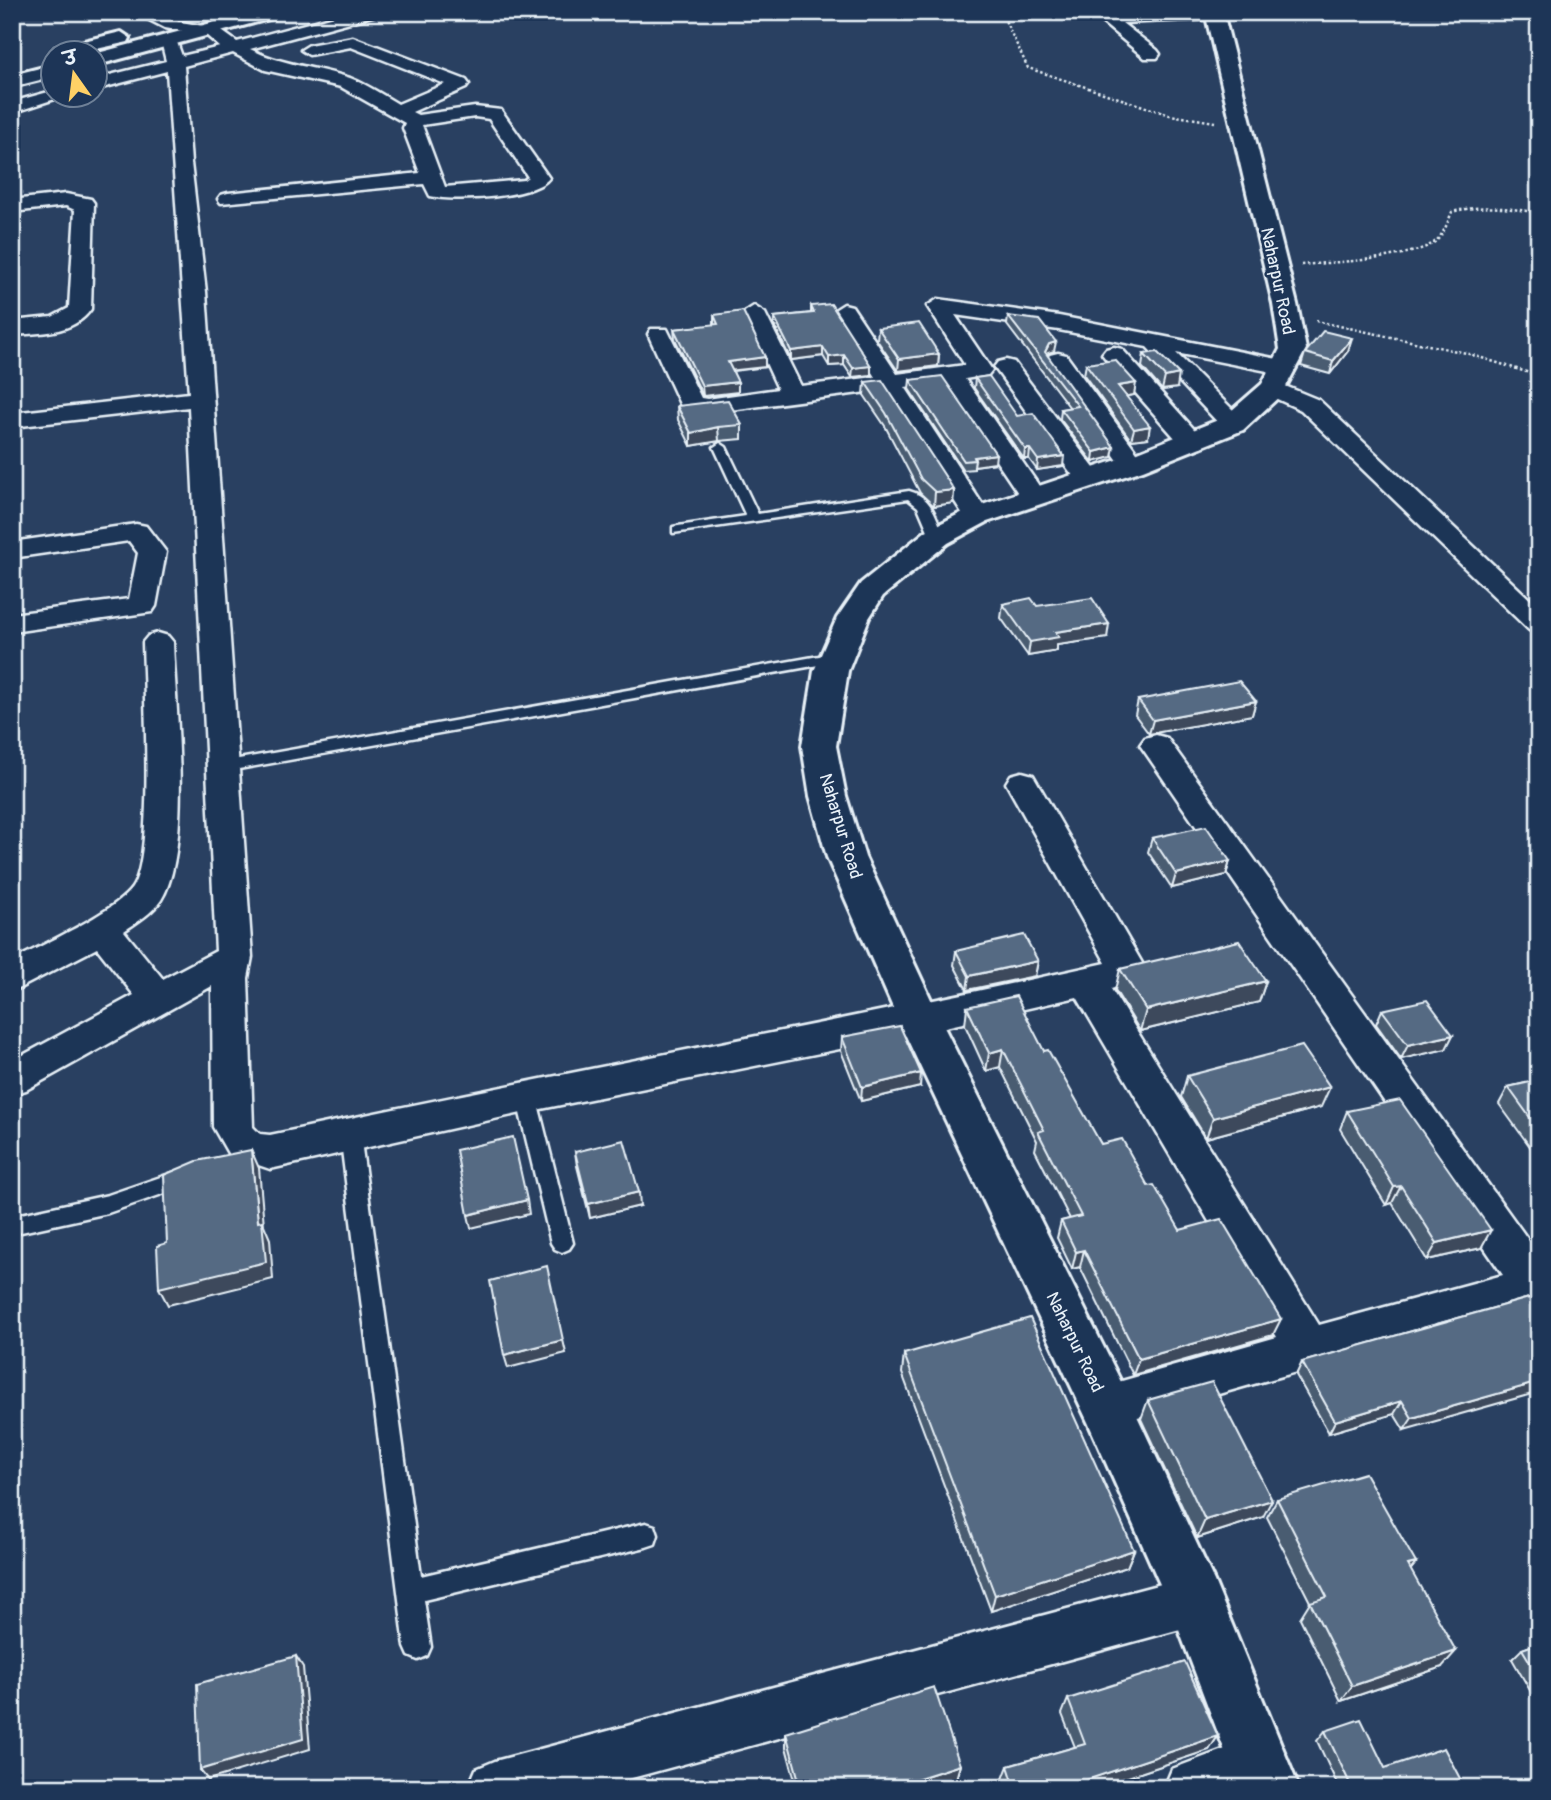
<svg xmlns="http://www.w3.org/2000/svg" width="1551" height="1800" font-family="Pangolin,'Playpen Sans Deva',sans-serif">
  <rect width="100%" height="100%" fill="#294061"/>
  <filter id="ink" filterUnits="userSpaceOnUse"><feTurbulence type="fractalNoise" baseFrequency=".0143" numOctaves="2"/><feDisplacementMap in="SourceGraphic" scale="14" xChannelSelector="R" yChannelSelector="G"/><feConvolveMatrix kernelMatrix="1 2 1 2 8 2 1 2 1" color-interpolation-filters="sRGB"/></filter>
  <g filter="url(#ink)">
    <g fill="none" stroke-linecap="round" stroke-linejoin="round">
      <g stroke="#e8f1f8" stroke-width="5">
        <g id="lane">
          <path d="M720,443L726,447L758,514L909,491C932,497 936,517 944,537L942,540H932L918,507L908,499L673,533V527L678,526L746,516L714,447Z"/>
          <polygon points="836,653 841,655 841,661 222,772 214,767 222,762"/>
          <polygon points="526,1088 533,1090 536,1096 573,1243 569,1249 562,1252 555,1249 551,1243 516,1096 519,1090"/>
          <polygon points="350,1126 357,1128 360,1134 421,1576 646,1523 655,1526 658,1535 655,1544 646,1547 424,1600 431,1647 427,1656 418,1660 409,1656 405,1647 340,1134 343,1128"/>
          <polygon points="184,1169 191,1172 194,1178 191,1184 108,1213 12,1234 12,1216 108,1195"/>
        </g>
      </g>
      <g stroke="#e8f1f8" stroke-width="5">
        <g id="street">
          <path d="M134,12H156L176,21L219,29L237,42L350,12H378L376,15L250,49C282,65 316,67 350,78C366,84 383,95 398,104L445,84L351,47L309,55L301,50L309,45L353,37L466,80L469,84L466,88L412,112L418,115L475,107L501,110L549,178C534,198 454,202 430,196L424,184L221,203L218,199L221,195L228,193L420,173L403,128L405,123L341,87L265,70L233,53L184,66L191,163L206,292L252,957L248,978L253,1127L260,1134L270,1135C548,1075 828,1025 1106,963L1006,783L1011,775L1022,772L1033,775L1142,963L1143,970L1138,980L1111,989L1319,1325L1503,1275L1145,752L1140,745L1145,738L1156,735L1167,738L1539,1255V1303L1106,1426L1090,1420L1083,1405L1090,1390L1277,1337L1077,997L919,1033L526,1112L270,1169L229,1155L213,1127L212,986L26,1090L12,1094V1061L134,995L97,948L12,992V961C40,946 115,912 132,888C155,856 144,688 143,642L148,636L158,633L168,636L173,642C175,703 193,850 161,900C152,913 137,922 124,931L163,979L216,951L189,407L12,427V413L189,393L167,71L94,90V79L166,61L161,41L163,37H175L182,56L220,47L206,35L165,28ZM475,117L489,119L528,177L524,180L445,187L422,125Z"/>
          <polygon points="1221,12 1220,17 1214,19 1122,23 1157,50 1160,54 1157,58 1145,58 1091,13"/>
          <polygon points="52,91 52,94 70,94 12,113 12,102"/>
          <path d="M66,194L91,199L94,203L91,309C74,334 40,333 12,335V321L52,317L69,308L75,210L66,206L12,212V200Z"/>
          <polygon points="938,299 1059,316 1283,360 1291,362 1295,367 1291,372 1283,374 1176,353 1242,419 1245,424 1242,429 1224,429 1147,347 1059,330 955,315 992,370 988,375 965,379 1046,496 1042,502 1024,502 943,382 905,387 990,516 986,522 968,522 883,390 707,413 683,409 680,404 648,334 651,329 667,329 701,398 707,399 778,389 743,313 754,306 765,313 801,386 875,377 833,311 844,304 852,306 897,374 965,365 927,306"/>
          <polygon points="1114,347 1122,349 1201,437 1205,442 1201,447 1183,447 1106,359 1102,354 1106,349"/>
          <polygon points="1058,353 1066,355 1142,459 1146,464 1142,469 1124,469 1046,360 1050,355"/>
          <polygon points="1006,360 1014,362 1097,472 1101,478 1097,484 1079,484 994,367 998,362"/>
          <polygon points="1273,381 1319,400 1539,608 1539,633 1529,630 1301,410 1264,393 1261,388 1264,383"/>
          <polygon points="136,524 146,526 166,552 156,606 152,612 12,632 12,614 129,599 138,553 129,541 12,558 12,542"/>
          <polygon points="1195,1575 1213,1582 1220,1600 1213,1618 1195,1625 595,1788 468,1788 476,1769 495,1761"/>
          <polygon points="1260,1736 1279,1744 1287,1763 1279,1782 1265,1788 1164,1788 1172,1769"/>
        </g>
      </g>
      <g stroke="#e8f1f8" stroke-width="6">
        <g id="secondary">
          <polygon points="253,12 283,12 280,16 94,66 94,54"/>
          <polygon points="1205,12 1223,12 1297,304 1306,349 1282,394 1243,430 1143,470 987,522 948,543 883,596 869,618 848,671 836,746 846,796 865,857 940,1019 1124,1388 1214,1581 1299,1788 1239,1788 1171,1609 1088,1422 898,1019 827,857 810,796 802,746 814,671 837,618 861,583 926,531 967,510 1123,458 1223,418 1262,384 1280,349 1273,304"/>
          <polygon points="121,32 130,38 128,42 83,52 53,52 55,48"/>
          <polygon points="52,65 52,77 12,87 12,75"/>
        </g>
      </g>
      <g stroke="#e8f1f8" stroke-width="2.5" stroke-dasharray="2.5 2.5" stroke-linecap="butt">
        <polyline points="1001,12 1028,68 1170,115 1215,122"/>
        <path d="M1301,265C1332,262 1413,260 1436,241C1444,234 1448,221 1452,212C1481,204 1509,208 1539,213"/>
        <polyline points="1316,321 1466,353 1539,376"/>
      </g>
      <use href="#lane" fill="#1d3557" fill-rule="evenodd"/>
      <use href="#street" fill="#1d3557" fill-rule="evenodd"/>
      <use href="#secondary" fill="#1d3557" fill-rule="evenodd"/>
    </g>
    <g fill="#495b71" stroke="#e8f1f8" stroke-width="2">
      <polygon points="811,306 871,375 852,377 844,365 829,366 823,356 791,360 774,325 774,317 811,313"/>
      <polygon points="714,315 765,357 765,367 733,371 738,392 703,396 675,339 674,329 714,325"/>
      <polygon points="1008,316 1054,351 1048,353 1047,355 1112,457 1093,462 1060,419 1061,409 1070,408 1007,325"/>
      <polygon points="878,328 939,354 938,366 898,371 877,340"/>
      <polygon points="1348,351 1330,374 1301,366 1305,353"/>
      <polygon points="1144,354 1177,388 1162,390 1142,367"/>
      <polygon points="1086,364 1134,395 1126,396 1148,438 1131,440 1084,375"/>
      <polygon points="975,378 1017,416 1063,466 1037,470 1029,459 1024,459 974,388"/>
      <polygon points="910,380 995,463 974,466 974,469 963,470 909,389"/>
      <polygon points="865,382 954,490 953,503 934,506 920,493 885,426 864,395"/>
      <polygon points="677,406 742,425 742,439 719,441 691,446 678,420"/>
      <polygon points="1003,604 1037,606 1107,638 1057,645 1057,651 1028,656 1001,618"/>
      <polygon points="1138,700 1256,701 1252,715 1149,734 1135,715"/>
      <polygon points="1152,838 1230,861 1226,875 1172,888 1148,852"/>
      <polygon points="956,951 1038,961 1035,976 967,990 954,965"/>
      <polygon points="1120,969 1266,981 1259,1002 1140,1031 1115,990"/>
      <polygon points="967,1007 1044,1051 1101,1144 1148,1186 1180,1230 1273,1335 1133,1375 1080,1267 1072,1269 1057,1238 1061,1221 1070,1219 1035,1150 1037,1141 1000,1067 986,1071 965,1025"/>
      <polygon points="1382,1010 1446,1049 1401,1059 1376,1024"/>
      <polygon points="842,1037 920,1087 861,1101 841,1051"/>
      <polygon points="1187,1076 1321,1107 1206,1138 1181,1097"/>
      <polygon points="1539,1080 1539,1159 1499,1104 1508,1087"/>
      <polygon points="1347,1111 1481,1248 1427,1260 1392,1203 1386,1205 1340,1129"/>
      <polygon points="575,1152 640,1206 590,1218 577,1166"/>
      <polygon points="1529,1298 1404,1430 1394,1414 1329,1433 1296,1375 1302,1362"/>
      <polygon points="904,1354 1134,1550 1127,1567 991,1611 902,1373"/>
      <polygon points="1148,1400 1263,1517 1197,1538 1141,1419"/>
      <polygon points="1277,1499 1416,1563 1410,1570 1442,1667 1341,1701 1300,1618 1310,1602 1267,1517"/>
      <polygon points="1539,1643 1539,1706 1512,1659 1522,1649"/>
      <polygon points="1068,1699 1218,1736 1209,1750 1095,1788 1006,1788 1003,1779 1008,1766 1075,1747 1062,1714"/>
      <polygon points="1325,1731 1385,1768 1465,1788 1339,1788 1317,1741"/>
      <polygon points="786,1733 960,1765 956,1779 928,1788 797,1788 786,1747"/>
    </g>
    <g fill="#3c4a5c" stroke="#e8f1f8" stroke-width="2">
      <polygon points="1352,338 1348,351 1330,374 1333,361"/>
      <polygon points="1056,342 1054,351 1048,353 1044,362 1045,352 1049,344"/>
      <polygon points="823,347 823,356 791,360 791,351"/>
      <polygon points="939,354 938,366 898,371 899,359"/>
      <polygon points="844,355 844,365 829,366 829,357"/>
      <polygon points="765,357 765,367 728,371 728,362"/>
      <polygon points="871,366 871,375 852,377 853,368"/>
      <polygon points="1179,374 1177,388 1162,390 1165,377"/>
      <polygon points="738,382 738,392 703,396 702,386"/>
      <polygon points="1136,383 1134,395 1116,398 1118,386"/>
      <polygon points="1150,426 1148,438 1131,440 1134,429"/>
      <polygon points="718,427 719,441 691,446 691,433"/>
      <polygon points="1114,447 1112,457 1093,462 1094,452"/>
      <polygon points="1025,449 1030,449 1029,459 1024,459"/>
      <polygon points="996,454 995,463 974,466 975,460 974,457"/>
      <polygon points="1064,456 1063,466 1037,470 1038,460"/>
      <polygon points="954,490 953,503 934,506 935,492"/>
      <polygon points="1109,624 1107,638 1057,645 1057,651 1028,656 1030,642 1055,632"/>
      <polygon points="1256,701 1252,715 1149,734 1153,720"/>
      <polygon points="1230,861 1226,875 1172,888 1176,874"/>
      <polygon points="1038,961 1035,976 967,990 969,976"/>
      <polygon points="1266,981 1259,1002 1140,1031 1146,1010"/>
      <polygon points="1453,1035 1446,1049 1401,1059 1408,1045"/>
      <polygon points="1003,1049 1000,1067 986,1071 989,1053"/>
      <polygon points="921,1073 920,1087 861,1101 862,1087"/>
      <polygon points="1330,1087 1321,1107 1206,1138 1213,1118"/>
      <polygon points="251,1150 259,1168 264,1225 270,1239 273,1279 168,1305 159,1288 258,1222"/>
      <polygon points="1401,1186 1392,1203 1386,1205 1394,1187"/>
      <polygon points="639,1192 640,1206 590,1218 588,1204"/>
      <polygon points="527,1200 529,1214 471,1228 468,1215"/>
      <polygon points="1491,1230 1481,1248 1427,1260 1437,1243"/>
      <polygon points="1084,1250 1080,1267 1072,1269 1076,1252"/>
      <polygon points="1281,1319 1273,1335 1133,1375 1139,1359"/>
      <polygon points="563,1340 566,1353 508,1368 504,1355"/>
      <polygon points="1539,1382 1539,1392 1404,1430 1412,1418"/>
      <polygon points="1402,1401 1394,1414 1329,1433 1335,1421"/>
      <polygon points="1272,1500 1263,1517 1197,1538 1205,1520"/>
      <polygon points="1134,1550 1127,1567 991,1611 995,1595"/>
      <polygon points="1416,1563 1403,1580 1408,1565"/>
      <polygon points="1456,1651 1442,1667 1341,1701 1352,1686"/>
      <polygon points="296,1656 303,1667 310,1749 208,1780 200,1770"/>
      <polygon points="1218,1736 1209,1750 1095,1788 1075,1788 1077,1783"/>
      <polygon points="960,1765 956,1779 928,1788 888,1788"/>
    </g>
    <g fill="#556a83" stroke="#e8f1f8" stroke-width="2">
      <polygon points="831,304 871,366 853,368 844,355 829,357 823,347 791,351 774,317 814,313 811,306"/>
      <polygon points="743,311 765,357 728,362 738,382 702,386 674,329 718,324 714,315"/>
      <polygon points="1008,316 1039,320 1056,342 1049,344 1045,352 1114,447 1094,452 1061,409 1078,406"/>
      <polygon points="919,323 939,354 899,359 878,328"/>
      <polygon points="1323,331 1352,338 1333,361 1305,353"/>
      <polygon points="1157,352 1179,374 1165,377 1144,354"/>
      <polygon points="1115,360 1136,383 1118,386 1150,426 1134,429 1086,364"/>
      <polygon points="942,376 996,454 974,457 975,460 964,461 910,380"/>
      <polygon points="989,376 1017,416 1033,413 1064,456 1038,460 1030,449 1025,449 975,378"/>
      <polygon points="882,380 954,490 935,492 921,479 886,413 865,382"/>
      <polygon points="728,400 742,425 718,427 691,433 677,406"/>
      <polygon points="1031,598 1037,606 1092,598 1109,624 1055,632 1059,637 1030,642 1003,604"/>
      <polygon points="1239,681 1256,701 1153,720 1138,700"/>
      <polygon points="1206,826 1230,861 1176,874 1152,838"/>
      <polygon points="1024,935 1038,961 969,976 956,951"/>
      <polygon points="1239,941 1266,981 1146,1010 1120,969"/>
      <polygon points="1016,996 1044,1051 1048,1050 1101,1144 1122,1139 1148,1186 1154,1185 1180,1230 1221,1219 1281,1319 1139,1359 1084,1250 1076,1252 1061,1221 1081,1216 1038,1132 1044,1130 1003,1049 989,1053 967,1007"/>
      <polygon points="1427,1000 1453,1035 1408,1045 1382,1010"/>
      <polygon points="900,1026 921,1073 862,1087 842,1037"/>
      <polygon points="1302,1046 1330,1087 1213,1118 1187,1076"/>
      <polygon points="1539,1080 1539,1130 1508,1087"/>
      <polygon points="1400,1100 1491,1230 1437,1243 1401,1186 1394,1187 1347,1111"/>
      <polygon points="513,1137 527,1200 468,1215 456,1150"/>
      <polygon points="624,1140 639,1192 588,1204 575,1152"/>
      <polygon points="251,1150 258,1222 262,1221 266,1262 159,1288 157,1246 167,1243 164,1175 197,1161"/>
      <polygon points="547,1266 563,1340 504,1355 490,1281"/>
      <polygon points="1529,1298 1539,1312 1539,1382 1412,1418 1402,1401 1335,1421 1302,1362"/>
      <polygon points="1030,1318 1134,1550 995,1595 904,1354"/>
      <polygon points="1212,1382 1272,1500 1205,1520 1148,1400"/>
      <polygon points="1365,1473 1416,1563 1408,1565 1456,1651 1352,1686 1310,1602 1327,1597 1277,1499"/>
      <polygon points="1539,1643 1539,1677 1522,1649"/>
      <polygon points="296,1656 303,1739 200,1770 197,1684"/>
      <polygon points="1185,1662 1218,1736 1077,1783 1079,1788 1015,1788 1008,1766 1085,1744 1068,1699"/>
      <polygon points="934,1687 960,1765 888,1788 801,1788 786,1733"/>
      <polygon points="1361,1719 1385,1768 1444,1748 1465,1788 1352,1788 1325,1731"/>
    </g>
  </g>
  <g text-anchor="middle" stroke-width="5" stroke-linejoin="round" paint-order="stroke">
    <g font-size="18" fill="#e8f1f8" stroke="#1d3557">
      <text transform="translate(1278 281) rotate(78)" y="6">Naharpur Road</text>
      <text transform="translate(841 826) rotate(73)" y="6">Naharpur Road</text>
      <text transform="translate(1075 1342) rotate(64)" y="6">Naharpur Road</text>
    </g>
  </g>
  <rect width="1551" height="1800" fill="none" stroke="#1d3557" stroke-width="42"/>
  <rect x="21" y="21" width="1509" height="1758" fill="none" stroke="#e8f1f8" stroke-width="2.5" filter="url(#ink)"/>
  <g transform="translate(74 74) rotate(346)"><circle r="33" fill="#1d3557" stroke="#6e8097" stroke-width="2"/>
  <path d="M0-5L12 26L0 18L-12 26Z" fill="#ffd166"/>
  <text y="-10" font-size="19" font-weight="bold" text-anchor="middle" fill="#e8f1f8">उ</text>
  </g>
</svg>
